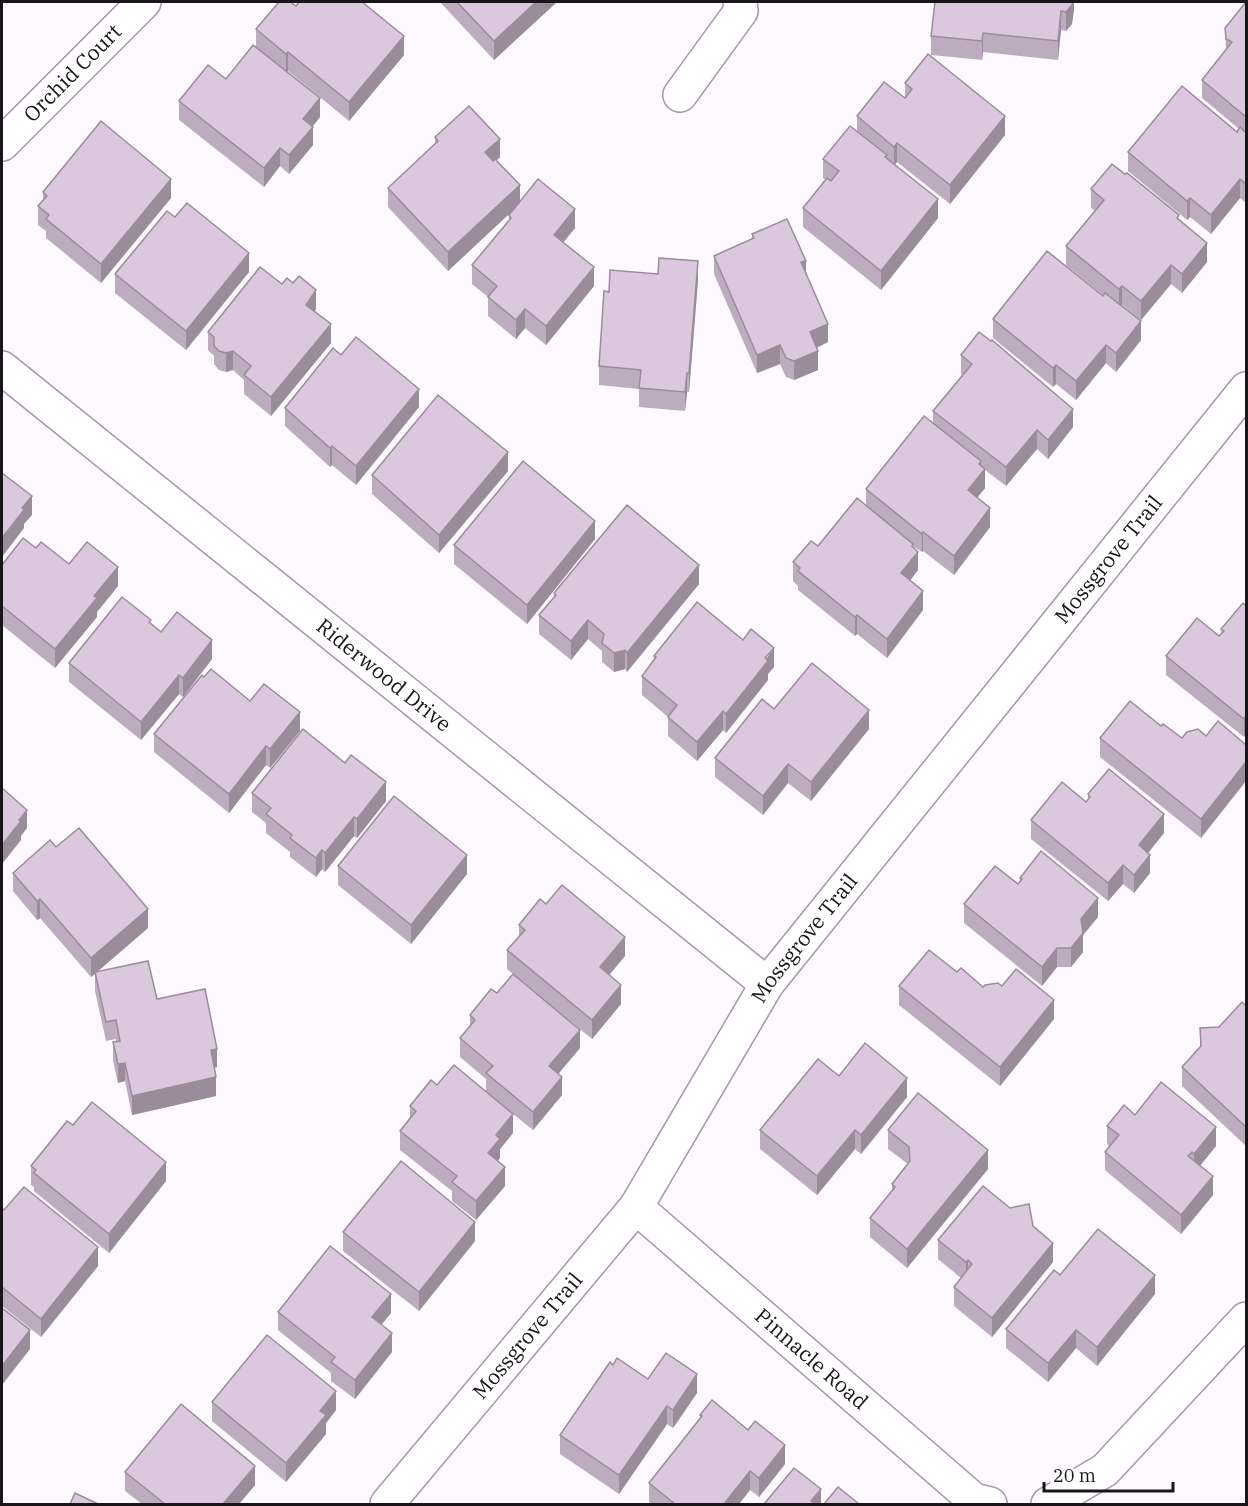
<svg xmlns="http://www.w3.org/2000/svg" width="1248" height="1506" font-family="'IBM Plex Serif',serif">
  <rect width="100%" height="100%" fill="#fdf9fe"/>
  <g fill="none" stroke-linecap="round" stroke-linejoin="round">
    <g stroke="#a896aa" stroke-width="36">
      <g id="minor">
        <polyline points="680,95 741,11 740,2"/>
        <path id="s1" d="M2,144L144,2"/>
        <path id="s2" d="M2,368L767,984"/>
        <path id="s3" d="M636,1207L974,1500L990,1504"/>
        <path id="s4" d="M387,1504L636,1207L767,984L1246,389"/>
        <polyline points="1048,1504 1105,1470 1246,1319"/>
      </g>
    </g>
    <use href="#minor" stroke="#fff" stroke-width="33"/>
  </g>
  <g fill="#bdacbf">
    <polygon points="297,2 362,2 404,55 349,121 288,71 287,72 320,117 313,126 313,145 289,174 280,166 264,187 179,120 179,101 226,79 256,47 256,29 296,6 297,5"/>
    <polygon points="440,2 557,2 494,60"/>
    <polygon points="1074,2 1072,24 1066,31 1061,30 1058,60 983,52 982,60 931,55 931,36"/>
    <polygon points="1246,2 1246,203 1240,198 1211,234 1190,217 1187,220 1128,171 1128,152 1237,132 1239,129 1202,98 1202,80 1226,50 1225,28"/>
    <polygon points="905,83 1005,135 950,204 897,162 894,165 938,218 881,290 803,227 803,208 826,180 823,178 823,159 857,132 857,116 905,98"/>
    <polygon points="435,137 500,157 497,160 520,201 575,228 563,242 594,286 546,345 525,328 516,339 488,316 488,297 472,284 472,265 509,221 509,215 511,211 448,271 388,207 388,188 435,144"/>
    <polygon points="1091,189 1179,220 1207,262 1182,293 1171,284 1141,320 1122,305 1121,306 1141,340 1116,372 1106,363 1076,400 1056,384 1053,387 993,338 993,319 1103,295 1066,265 1066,246 1095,211 1091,208"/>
    <polygon points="43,192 171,198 101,283 46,238 46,231 38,225 38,206 43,201"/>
    <polygon points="175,217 249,272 186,350 115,293 115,274"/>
    <polygon points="752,234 806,272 828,342 816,348 818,370 794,380 786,377 780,364 757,373 714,274 714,256 752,239"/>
    <polygon points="698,280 689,392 687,392 685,411 639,407 639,389 599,385 599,366 609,292"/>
    <polygon points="282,284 316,309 315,311 331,343 271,416 244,394 244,380 233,370 226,372 219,370 214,364 214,356 208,350 208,332"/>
    <polygon points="341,355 419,407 356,485 332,465 330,467 285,426 285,408"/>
    <polygon points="961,355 1073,427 1048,459 1037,449 1006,486 985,470 985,488 977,498 990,527 954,575 923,551 922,552 913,546 918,570 910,581 923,610 887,658 857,634 855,636 798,590 798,586 793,581 793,562 818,546 866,506 866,489 933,423 933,411 962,375 961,374"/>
    <polygon points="508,471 439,553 372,494 372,475"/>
    <polygon points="595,539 527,624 454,564 454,545"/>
    <polygon points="36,548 118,586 97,612 97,617 55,668 2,625 2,565"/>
    <polygon points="699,584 627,672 625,669 614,672 602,662 602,651 588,639 571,660 539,634 539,615 554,597 554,593"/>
    <polygon points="1246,606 1246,734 1244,737 1166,675 1166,656 1219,636 1221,634 1221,629"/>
    <polygon points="151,623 161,632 212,659 183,697 179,694 141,740 69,682 69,663"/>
    <polygon points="654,656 774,667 768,674 768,680 726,733 723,730 697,761 668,736 668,717 642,695 642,676 654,660"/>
    <polygon points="204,677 300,731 270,768 266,765 229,813 154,752 154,734"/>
    <polygon points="774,709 869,729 811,801 788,783 763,815 715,777 715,758"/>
    <polygon points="1161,726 1182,738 1206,736 1201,838 1100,757 1100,738"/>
    <polygon points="252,793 386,801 357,838 354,836 325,872 322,869 316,877 290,857 290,852 266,833 266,823 252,812"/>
    <polygon points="1088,794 1164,833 1148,853 1150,873 1134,893 1123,884 1108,901 1031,839 1031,820 1086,802 1088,799"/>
    <polygon points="56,847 148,928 97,972 157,999 217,1067 214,1068 216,1096 132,1115 125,1081 118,1083 113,1061 113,1042 116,1042 116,1039 106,1041 95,991 95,974 91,977 40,918 37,920 13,891 13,873"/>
    <polygon points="338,866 467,874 411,944 338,885"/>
    <polygon points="1020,878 1098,917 1083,935 1083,952 1071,967 1057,967 1042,986 964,923 964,904 1018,884 1020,882"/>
    <polygon points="546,904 625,956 609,975 621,1004 592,1039 507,969 507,950 519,937 519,925"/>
    <polygon points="957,972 983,987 1002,986 1054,1019 1000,1086 899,1005 899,986"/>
    <polygon points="1246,1006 1246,1146 1182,1086 1182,1067 1200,1047 1200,1028 1219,1027"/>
    <polygon points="470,1015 580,1048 558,1074 562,1095 533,1130 513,1114 513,1133 500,1149 500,1158 498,1161 505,1186 476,1220 452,1201 452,1191 400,1150 400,1131 410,1119 410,1106 437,1085 486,1092 486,1079 460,1057 460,1038 470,1026"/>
    <polygon points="839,1076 907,1097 861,1154 855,1149 817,1195 760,1149 760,1130"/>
    <polygon points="1135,1115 1216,1146 1200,1166 1213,1195 1181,1234 1105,1170 1105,1152 1109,1146 1107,1144 1107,1126"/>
    <polygon points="73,1125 166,1181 109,1253 34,1191 34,1187 31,1185 31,1166"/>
    <polygon points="888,1130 988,1169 907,1268 870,1237 870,1218 892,1191 892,1184 908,1164 888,1149"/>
    <polygon points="2,1208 98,1266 41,1337 2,1306"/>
    <polygon points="1033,1226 1053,1262 992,1337 954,1306 954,1287 961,1278 938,1259 938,1240"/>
    <polygon points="343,1232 475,1241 419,1311 343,1251"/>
    <polygon points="1060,1275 1155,1294 1097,1366 1076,1348 1048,1382 1006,1348 1006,1329"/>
    <polygon points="278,1312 391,1313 381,1325 392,1352 355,1399 331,1381 331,1373 278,1330"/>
    <polygon points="613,1365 648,1379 697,1393 673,1428 667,1424 619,1494 560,1454 560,1435"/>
    <polygon points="212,1402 336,1410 326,1423 326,1434 286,1482 212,1421"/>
    <polygon points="700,1415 785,1464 759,1497 750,1490 739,1504 652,1504 649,1502 649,1483 700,1419"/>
    <polygon points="125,1472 255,1485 239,1504 142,1504 125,1491"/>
  </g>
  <g fill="#9a8c9b">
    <polygon points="536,2 557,2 494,60 494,41"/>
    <polygon points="1073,2 1074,2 1074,10 1072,24 1066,31 1066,12"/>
    <polygon points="1061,11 1061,30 1058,60 1058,41"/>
    <polygon points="983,33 983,52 982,60 982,41"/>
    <polygon points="404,36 404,55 349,121 349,102"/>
    <polygon points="288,52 288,71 286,73 286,54"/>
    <polygon points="320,98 320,117 303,138 303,119"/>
    <polygon points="1005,116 1005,135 950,204 950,185"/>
    <polygon points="313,127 313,145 289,174 289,155"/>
    <polygon points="500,139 500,157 485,171 485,152"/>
    <polygon points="897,143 897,162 894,166 894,147"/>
    <polygon points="280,148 280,166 264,187 264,168"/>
    <polygon points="171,179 171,198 101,283 101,264"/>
    <polygon points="1240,179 1240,198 1211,234 1211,215"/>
    <polygon points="520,185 520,204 448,271 448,252"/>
    <polygon points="1190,198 1190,217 1187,220 1187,201"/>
    <polygon points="938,199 938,218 881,290 881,271"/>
    <polygon points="575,209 575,228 554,254 554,235"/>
    <polygon points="1207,243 1207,262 1182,293 1182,274"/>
    <polygon points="249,253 249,272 186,350 186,331"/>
    <polygon points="698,261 698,280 689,392 689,373"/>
    <polygon points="806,261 806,280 801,262"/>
    <polygon points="1171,265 1171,284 1141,320 1141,301"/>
    <polygon points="594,267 594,286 546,345 546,326"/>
    <polygon points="1122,286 1122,305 1119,308 1119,289"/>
    <polygon points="316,290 316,309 306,323 306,305"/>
    <polygon points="525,309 525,328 516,339 516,320"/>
    <polygon points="1141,321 1141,340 1116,372 1116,353"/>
    <polygon points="331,324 331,343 271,416 271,397"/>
    <polygon points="828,324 828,342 810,351 810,332"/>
    <polygon points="780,345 780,364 757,373 757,355"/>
    <polygon points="1106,345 1106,363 1076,400 1076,381"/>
    <polygon points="233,351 233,370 226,372 226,353"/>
    <polygon points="818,351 818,370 794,380 794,361"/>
    <polygon points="1056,365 1056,384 1053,387 1053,368"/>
    <polygon points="687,373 687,392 685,411 685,392"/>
    <polygon points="419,389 419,407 356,485 356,466"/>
    <polygon points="1073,409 1073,427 1048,459 1048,440"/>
    <polygon points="1037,430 1037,449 1006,486 1006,467"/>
    <polygon points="332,446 332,465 330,467 330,448"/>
    <polygon points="508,452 508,471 439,553 439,535"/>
    <polygon points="981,461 981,474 985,469 985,488 968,509 968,490"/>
    <polygon points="32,496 32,515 24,524 24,528 2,557 2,538 22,508"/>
    <polygon points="990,508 990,527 954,575 954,556"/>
    <polygon points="595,521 595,539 527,624 527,605"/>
    <polygon points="923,532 923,551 922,552 922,534"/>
    <polygon points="913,544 913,557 918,552 918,570 901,592 901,573"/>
    <polygon points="699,565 699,584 627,672 627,653"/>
    <polygon points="118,567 118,586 97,612 97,617 55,668 55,649 94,596"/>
    <polygon points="923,591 923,610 887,658 887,639"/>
    <polygon points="857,615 857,634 855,636 855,617"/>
    <polygon points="588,620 588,639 571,660 571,641"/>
    <polygon points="212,640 212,659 183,697 183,678"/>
    <polygon points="774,648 774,667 768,674 768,680 726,733 726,714"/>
    <polygon points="625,650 625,669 614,672 614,653"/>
    <polygon points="179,675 179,694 141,740 141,722"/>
    <polygon points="869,710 869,729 811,801 811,782"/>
    <polygon points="723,711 723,730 697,761 697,742"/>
    <polygon points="300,712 300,731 270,768 270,749"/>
    <polygon points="1246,715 1246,734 1244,737 1244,719"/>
    <polygon points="266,746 266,765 229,813 229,794"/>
    <polygon points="1246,762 1246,781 1201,838 1201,819"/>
    <polygon points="788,764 788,783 763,815 763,796"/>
    <polygon points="386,782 386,801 357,838 357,819"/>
    <polygon points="27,810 27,828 21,836 21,840 2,864 2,845"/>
    <polygon points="1164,814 1164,833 1139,864 1139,845"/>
    <polygon points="354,817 354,836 325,872 325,853"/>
    <polygon points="322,850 322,869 316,877 316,858"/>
    <polygon points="467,855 467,874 411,944 411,925"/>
    <polygon points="1150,855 1150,873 1134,893 1134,875"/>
    <polygon points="1123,865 1123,884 1108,901 1108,883"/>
    <polygon points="1098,898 1098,917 1083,935 1083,952 1071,967 1071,948 1081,919"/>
    <polygon points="40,899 40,918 37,920 37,901"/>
    <polygon points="148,909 148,928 91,977 91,958"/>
    <polygon points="625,937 625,956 600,986 600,967"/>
    <polygon points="1057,948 1057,967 1042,986 1042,967"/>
    <polygon points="621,985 621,1004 592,1039 592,1020"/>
    <polygon points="1054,1000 1054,1019 1000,1086 1000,1067"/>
    <polygon points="580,1030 580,1048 549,1085 549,1066"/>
    <polygon points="217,1049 217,1067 211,1069 211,1050"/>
    <polygon points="125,1063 125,1081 118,1083 118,1064"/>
    <polygon points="216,1077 216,1096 132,1115 132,1096"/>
    <polygon points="562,1077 562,1095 533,1130 533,1112"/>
    <polygon points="907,1078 907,1097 861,1154 861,1135"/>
    <polygon points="513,1114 513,1133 500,1149 500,1158 488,1172 488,1153 496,1135"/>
    <polygon points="1216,1127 1216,1146 1194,1173 1194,1154"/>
    <polygon points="855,1130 855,1149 817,1195 817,1176"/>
    <polygon points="988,1150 988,1169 907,1268 907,1249"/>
    <polygon points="166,1162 166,1181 109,1253 109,1234"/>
    <polygon points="505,1167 505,1186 476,1220 476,1201"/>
    <polygon points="1213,1176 1213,1195 1181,1234 1181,1215"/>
    <polygon points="475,1222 475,1241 419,1311 419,1292"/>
    <polygon points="1053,1243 1053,1262 992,1337 992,1318"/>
    <polygon points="98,1247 98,1266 41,1337 41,1319"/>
    <polygon points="968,1260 968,1279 966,1281 966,1262"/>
    <polygon points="1155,1275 1155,1294 1097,1366 1097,1347"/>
    <polygon points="391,1294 391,1313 372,1336 372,1317"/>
    <polygon points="30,1330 30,1349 2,1385 2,1366"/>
    <polygon points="1076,1330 1076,1348 1048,1382 1048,1363"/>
    <polygon points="392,1333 392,1352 355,1399 355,1380"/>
    <polygon points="697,1374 697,1393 673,1428 673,1410"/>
    <polygon points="336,1391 336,1410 326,1423 326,1434 286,1482 286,1463 320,1411"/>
    <polygon points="667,1406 667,1424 619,1494 619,1475"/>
    <polygon points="785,1445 785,1464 759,1497 759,1478"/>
    <polygon points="255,1466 255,1485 239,1504 223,1504"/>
    <polygon points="750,1471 750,1490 739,1504 724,1504"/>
    <polygon points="821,1489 821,1504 811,1504 811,1501"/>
  </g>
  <g fill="#dcc8de" stroke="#9a8c9b" stroke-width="1.5">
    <polygon points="279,2 290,2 296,6 299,2 362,2 404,36 349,102 288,52 286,54 256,29"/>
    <polygon points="457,2 536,2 494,41"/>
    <polygon points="935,2 1073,2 1072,5 1066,12 1061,11 1058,41 983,33 982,41 931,36"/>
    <polygon points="1246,2 1246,117 1202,80 1232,42 1226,39 1225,28"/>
    <polygon points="253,45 320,98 303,119 313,127 289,155 280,148 264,168 179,101 208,65 226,79"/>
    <polygon points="928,54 1005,116 950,185 897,143 894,147 857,116 884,82 905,98 912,89 905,83"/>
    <polygon points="1182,86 1237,132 1240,127 1246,133 1246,184 1240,179 1211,215 1190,198 1187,201 1128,152"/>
    <polygon points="469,106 500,139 485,152 493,161 495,159 520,185 448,252 388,188 438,141 435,137"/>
    <polygon points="101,121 171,179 101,264 46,219 49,215 38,206 47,196 43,192"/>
    <polygon points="850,126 887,155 885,157 938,199 881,271 803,208 827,178 831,181 839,171 823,159"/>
    <polygon points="1112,164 1125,174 1127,173 1179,215 1177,218 1207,243 1182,274 1171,265 1141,301 1122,286 1119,289 1066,246 1104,200 1091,189"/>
    <polygon points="538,179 575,209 554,235 594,267 546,326 525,309 516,320 488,297 497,286 472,265 511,218 509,215"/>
    <polygon points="187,203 249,253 186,331 115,274 167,211 175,217"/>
    <polygon points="787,219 806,261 801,262 828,324 810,332 818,351 794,361 786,358 780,345 757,355 714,256 754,238 752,234"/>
    <polygon points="1047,251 1103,296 1105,293 1141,321 1116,353 1106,345 1076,381 1056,365 1053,368 993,319"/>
    <polygon points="659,258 698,261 689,373 687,373 685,392 639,388 641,370 599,366 604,291 609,292 610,270 658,274"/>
    <polygon points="260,267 282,284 287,278 293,283 299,276 316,290 306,305 331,324 271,397 244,375 251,366 233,351 226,353 219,351 214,346 214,337 208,332"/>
    <polygon points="979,332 991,341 992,340 1073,409 1048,440 1037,430 1006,467 933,411 972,364 961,355"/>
    <polygon points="356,337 419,389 356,466 332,446 330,448 285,408 333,348 341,355"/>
    <polygon points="438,395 508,452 439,535 372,475"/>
    <polygon points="924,416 981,461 979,464 985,469 968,490 990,508 954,556 923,532 922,534 866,489"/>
    <polygon points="523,461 595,521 527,605 454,545"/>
    <polygon points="2,473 32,496 22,508 24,510 2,538"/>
    <polygon points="857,498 913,544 912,546 918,552 901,573 923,591 887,639 857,615 855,617 798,571 800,568 793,562 811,541 818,546"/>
    <polygon points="627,505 699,565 627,653 625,650 614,653 602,643 604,634 588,620 571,641 539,615 556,595 554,593"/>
    <polygon points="23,538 36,548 41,542 69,564 87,542 118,567 94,596 97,598 55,649 2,606 2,565"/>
    <polygon points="122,597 151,620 149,622 161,632 177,612 212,640 183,678 179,675 141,722 69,663"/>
    <polygon points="697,602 743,640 751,629 774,648 765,658 768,661 726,714 723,711 697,742 668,717 677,705 642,676 656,657 654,656"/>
    <polygon points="1243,603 1246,606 1246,715 1244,719 1166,656 1197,618 1219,636 1224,631 1221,629"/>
    <polygon points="812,663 869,710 811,782 788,764 763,796 715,758 762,699 774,709"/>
    <polygon points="211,669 250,701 264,684 300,712 270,749 266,746 229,794 154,734 202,675 204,677"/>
    <polygon points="1130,701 1161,726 1163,724 1182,738 1187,732 1198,729 1206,736 1218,721 1246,745 1246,762 1201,819 1100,738"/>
    <polygon points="303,729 345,763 351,755 386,782 357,819 354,817 325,853 322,850 316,858 290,838 292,835 266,814 271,808 252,793"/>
    <polygon points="1109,769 1164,814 1139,845 1150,855 1134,875 1123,865 1108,883 1031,820 1062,782 1086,802 1090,797 1088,794"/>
    <polygon points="2,788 27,810 19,820 21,821 2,845"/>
    <polygon points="394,796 467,855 411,925 338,866"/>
    <polygon points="79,828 148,909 91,958 40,899 37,901 13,873 50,840 56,847"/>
    <polygon points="1041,851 1098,898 1081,919 1083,933 1071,948 1057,948 1042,967 964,904 995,866 1018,884 1022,879 1020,878"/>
    <polygon points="562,885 625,937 600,967 621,985 592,1020 507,950 525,930 519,925 540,899 546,904"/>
    <polygon points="929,950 957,972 961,968 983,987 985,985 998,983 1002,986 1016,969 1054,1000 1000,1067 899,986"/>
    <polygon points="148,961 157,999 205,989 217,1049 211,1050 216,1077 132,1096 125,1063 118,1064 113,1042 120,1041 116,1020 106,1022 95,972"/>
    <polygon points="513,974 580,1030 549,1066 562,1077 533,1112 486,1073 493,1066 460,1038 475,1020 470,1015 491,989 497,993"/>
    <polygon points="1242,1002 1246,1006 1246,1127 1182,1067 1201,1046 1200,1028 1219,1027"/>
    <polygon points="865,1043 907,1078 861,1135 855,1130 817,1176 760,1130 818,1059 839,1076"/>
    <polygon points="454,1065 513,1114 496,1135 500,1139 488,1153 505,1167 476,1201 452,1182 457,1176 400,1131 416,1111 410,1106 431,1080 437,1085"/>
    <polygon points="1161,1082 1216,1127 1194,1154 1192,1152 1188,1156 1213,1176 1181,1215 1105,1152 1119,1135 1107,1126 1124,1105 1135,1115"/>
    <polygon points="918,1093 988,1150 907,1249 870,1218 895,1187 892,1184 910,1161 909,1147 888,1130"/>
    <polygon points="92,1102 166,1162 109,1234 34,1173 36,1170 31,1166 67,1121 73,1125"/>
    <polygon points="401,1161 475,1222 419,1292 343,1232"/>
    <polygon points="983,1186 1010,1208 1029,1204 1033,1226 1053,1243 992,1318 954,1287 972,1264 968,1260 966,1262 938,1240"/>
    <polygon points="24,1187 98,1247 41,1319 2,1287 2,1208 4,1210"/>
    <polygon points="1098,1229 1155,1275 1097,1347 1076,1330 1048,1363 1006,1329 1054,1270 1060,1275"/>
    <polygon points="330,1246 391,1294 372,1317 392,1333 355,1380 331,1362 335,1357 278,1312"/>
    <polygon points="2,1308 30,1330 2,1366"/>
    <polygon points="267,1335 336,1391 320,1411 326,1415 286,1463 212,1402"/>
    <polygon points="666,1353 697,1374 673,1410 667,1406 619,1475 560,1435 610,1362 613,1365 617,1358 648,1379"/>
    <polygon points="712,1400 748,1430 755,1421 785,1445 759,1478 750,1471 724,1504 675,1504 649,1483 702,1416 700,1415"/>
    <polygon points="181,1404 255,1466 223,1504 165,1504 125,1472"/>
    <polygon points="794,1468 821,1489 811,1501 816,1504 764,1504"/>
    <polygon points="838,1487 859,1504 824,1504"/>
    <polygon points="75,1493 98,1504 70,1504"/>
  </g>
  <g text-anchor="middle" stroke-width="5" stroke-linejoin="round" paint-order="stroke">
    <g font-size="21" fill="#1a141b" stroke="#fff">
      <text dy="7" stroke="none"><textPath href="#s1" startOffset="100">Orchid Court</textPath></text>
      <text dy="7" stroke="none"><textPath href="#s4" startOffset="1191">Mossgrove Trail</textPath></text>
      <text dy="7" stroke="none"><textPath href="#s2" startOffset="490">Riderwood Drive</textPath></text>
      <text dy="7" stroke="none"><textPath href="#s4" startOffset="705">Mossgrove Trail</textPath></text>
      <text dy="7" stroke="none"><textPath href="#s4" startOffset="219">Mossgrove Trail</textPath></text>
      <text dy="7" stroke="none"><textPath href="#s3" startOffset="232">Pinnacle Road</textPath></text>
    </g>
  </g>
  <rect width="1248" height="1506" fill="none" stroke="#1a141b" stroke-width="6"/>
  <path d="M1044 1482v9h129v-9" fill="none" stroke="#1a141b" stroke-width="3"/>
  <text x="1053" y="1482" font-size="18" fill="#1a141b" stroke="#ffffff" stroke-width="4.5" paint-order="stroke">20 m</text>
</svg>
